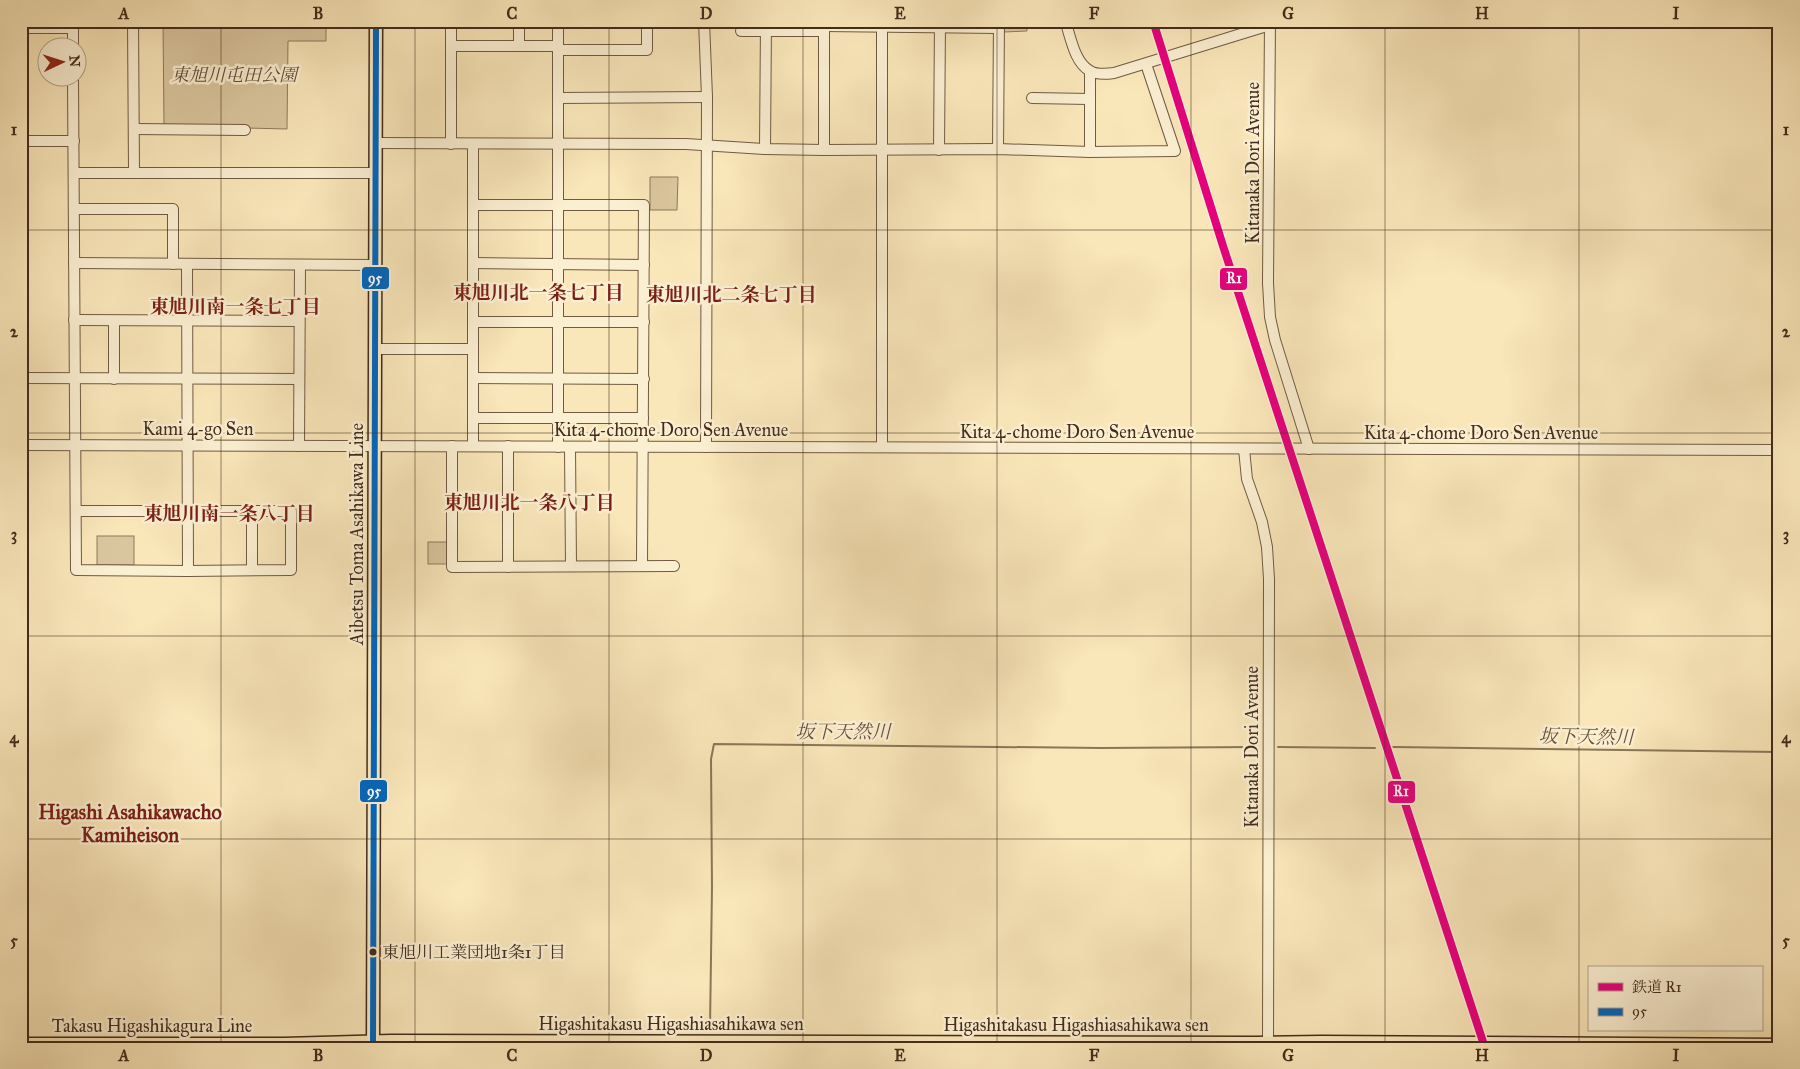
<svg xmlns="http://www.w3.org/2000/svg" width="1800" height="1069" font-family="'IM FELL Great Primer','Noto Serif JP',serif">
  <rect width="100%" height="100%" fill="#f9e6b9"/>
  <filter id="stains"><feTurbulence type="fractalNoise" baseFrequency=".004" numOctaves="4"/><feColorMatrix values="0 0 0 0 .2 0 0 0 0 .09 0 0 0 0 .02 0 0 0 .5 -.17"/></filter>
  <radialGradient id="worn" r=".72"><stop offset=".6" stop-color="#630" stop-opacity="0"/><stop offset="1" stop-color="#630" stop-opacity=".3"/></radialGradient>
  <g fill="#dac69e" stroke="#8e795d">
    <polygon points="163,21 326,21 326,41 288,41 287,129 164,126"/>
    <polygon points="1004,21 1027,21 1027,31 1004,32"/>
    <polygon points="650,177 678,177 677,210 650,210"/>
    <rect x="97" y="536" width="37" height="29"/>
    <rect x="428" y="542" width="19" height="22"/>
  </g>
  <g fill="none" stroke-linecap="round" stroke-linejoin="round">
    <g stroke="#8b765a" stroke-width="2">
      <polyline points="1278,747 1375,748"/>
      <polyline points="1393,747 1779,752"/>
      <polyline points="710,1028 712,887 711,759 714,744 1101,748 1256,747"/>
    </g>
    <g stroke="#705a43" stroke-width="12">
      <g id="minor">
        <polyline points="133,21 134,172"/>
        <polyline points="558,21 558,447"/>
        <polyline points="704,21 707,97 706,447"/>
        <polyline points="882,21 882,447"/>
        <path d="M1065,21C1071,37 1074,62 1090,71C1097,75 1107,74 1114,73L1270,25"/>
        <polyline points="1270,21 1268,283 1270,317 1275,340 1309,449"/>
        <polyline points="73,22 73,48"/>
        <polyline points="824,26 998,28"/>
        <polyline points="21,28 73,28"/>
        <polyline points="741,31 824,31"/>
        <polyline points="451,46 558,46"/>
        <polyline points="519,46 519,21"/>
        <polyline points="558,50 647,50 647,21"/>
        <polyline points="1090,71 1090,152"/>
        <polyline points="73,78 76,570 188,571 291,570 291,511 76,511"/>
        <polyline points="558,98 707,97"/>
        <polyline points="1032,98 1090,99"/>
        <polyline points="134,129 245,130"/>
        <polyline points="21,141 74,141"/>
        <polyline points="375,143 686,144 765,149 824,150 998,149 1090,152 1175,151 1146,64"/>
        <polyline points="451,144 451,21"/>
        <polyline points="765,149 766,21"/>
        <polyline points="998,149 999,21"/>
        <polyline points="824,150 824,21"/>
        <polyline points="939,150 940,22"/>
        <polyline points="74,173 375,173"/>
        <polyline points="473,205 644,205 642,566"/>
        <polyline points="74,209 173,209 173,264"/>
        <polyline points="74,263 375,265"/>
        <polyline points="473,263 644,265"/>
        <polyline points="187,264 188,571"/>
        <polyline points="644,293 706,294"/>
        <polyline points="74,320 299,321"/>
        <polyline points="114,321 114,379"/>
        <polyline points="473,322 644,322"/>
        <polyline points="374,349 473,349"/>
        <polyline points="21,378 299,379"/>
        <polyline points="473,378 644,379"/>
        <polyline points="473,418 643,418"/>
        <polyline points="21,445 1779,450"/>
        <polyline points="299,446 300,265"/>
        <polyline points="452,446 452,567 674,566"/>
        <polyline points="473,446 473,144"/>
        <polyline points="508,446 508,567"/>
        <polyline points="570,447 571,566"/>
        <polyline points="1244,449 1247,479 1262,522 1267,547 1269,579 1268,1048"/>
        <polyline points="252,570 252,511"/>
      </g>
    </g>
    <g stroke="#432c1c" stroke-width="15">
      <g id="major">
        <polyline points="21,1044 284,1044 391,1041 1255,1043 1321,1042 1779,1045"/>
        <polyline points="373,1048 376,21"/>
      </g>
    </g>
    <use href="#minor" stroke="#fbefd2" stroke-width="10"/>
    <use href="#major" stroke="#f9e6b9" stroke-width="12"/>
    <polyline stroke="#432c1c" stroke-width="2" stroke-dasharray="9 9" stroke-linecap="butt" points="1176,96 1188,122"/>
    <g stroke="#fbefd2" stroke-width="10">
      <polyline id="bus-1" points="373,1048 376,21"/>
    </g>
    <use href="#bus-1" stroke="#0065bd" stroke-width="6"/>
    <g stroke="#fbefd2" stroke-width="11">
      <polyline id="rail-1" points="1153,21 1223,246 1485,1048"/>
    </g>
    <use href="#rail-1" stroke="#e5007d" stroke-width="8"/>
  </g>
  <path fill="none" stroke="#432c1c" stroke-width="1" stroke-opacity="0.55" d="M221,21V1048M415,21V1048M609,21V1048M803,21V1048M997,21V1048M1191,21V1048M1385,21V1048M1579,21V1048M21,230H1779M21,433H1779M21,636H1779M21,839H1779"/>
  <circle fill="#432c1c" stroke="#fbefd2" stroke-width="2" cx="373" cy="952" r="4.5"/>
  <g text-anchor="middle" stroke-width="5" stroke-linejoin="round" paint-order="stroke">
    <g font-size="17" fill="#432c1c" stroke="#fbefd2" text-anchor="start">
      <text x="382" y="958">東旭川工業団地1条1丁目</text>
    </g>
    <g font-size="18" font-style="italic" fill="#614b36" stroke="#fbefd2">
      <text x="234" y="81">東旭川屯田公園</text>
    </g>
    <g font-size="18" fill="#432c1c" stroke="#fbefd2">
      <text transform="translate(1253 163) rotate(-90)" y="6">Kitanaka Dori Avenue</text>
      <text x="198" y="435">Kami 4-go Sen</text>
      <text x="671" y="436">Kita 4-chome Doro Sen Avenue</text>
      <text x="1077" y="438">Kita 4-chome Doro Sen Avenue</text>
      <text x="1481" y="439">Kita 4-chome Doro Sen Avenue</text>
      <text transform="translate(357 534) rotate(-90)" y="6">Aibetsu Toma Asahikawa Line</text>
      <text transform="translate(1252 747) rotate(-90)" y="6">Kitanaka Dori Avenue</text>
      <text x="671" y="1030">Higashitakasu Higashiasahikawa sen</text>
      <text x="1076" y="1031">Higashitakasu Higashiasahikawa sen</text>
      <text x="152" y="1032">Takasu Higashikagura Line</text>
    </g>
    <g font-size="19" font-weight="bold" fill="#7a1f14" stroke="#fbefd2">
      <text x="538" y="299">東旭川北一条七丁目</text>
      <text x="731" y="301">東旭川北二条七丁目</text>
      <text x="235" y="313">東旭川南一条七丁目</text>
      <text x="529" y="509">東旭川北一条八丁目</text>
      <text x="229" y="520">東旭川南一条八丁目</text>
    </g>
    <g font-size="19" font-style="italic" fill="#67513b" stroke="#fbefd2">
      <text x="843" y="738">坂下天然川</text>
      <text transform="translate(1586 736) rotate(1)" y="7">坂下天然川</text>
    </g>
    <g font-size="20" font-weight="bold" fill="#7a1f14" stroke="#fbefd2">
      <text x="130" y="819">Higashi Asahikawacho<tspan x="130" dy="23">Kamiheison</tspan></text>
    </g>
  </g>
  <g stroke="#fbefd2" stroke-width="2">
    <rect x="361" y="266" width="29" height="24" rx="5" fill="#0065bd"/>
    <rect x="1219" y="267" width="29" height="24" rx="5" fill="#e5007d"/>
    <rect x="359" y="779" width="29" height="24" rx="5" fill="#0065bd"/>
    <rect x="1387" y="780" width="29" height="24" rx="5" fill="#e5007d"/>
  </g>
  <g font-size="14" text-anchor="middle" font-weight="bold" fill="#fff">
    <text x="375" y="283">95</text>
    <text x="1234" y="283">R1</text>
    <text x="374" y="796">95</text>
    <text x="1401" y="796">R1</text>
  </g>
  <rect width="1800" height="1069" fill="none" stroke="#f9e6b9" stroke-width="55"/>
  <rect x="1588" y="966" width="175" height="65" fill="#fbefd2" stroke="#b1a189"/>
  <rect x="1598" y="983" width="25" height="8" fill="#e5007d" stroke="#b1a189"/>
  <text x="1632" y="992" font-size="15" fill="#432c1c">鉄道 R1</text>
  <rect x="1598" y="1008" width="25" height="8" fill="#0065bd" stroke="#b1a189"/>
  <text x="1632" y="1016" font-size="15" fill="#432c1c">95</text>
  <g transform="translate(62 62) rotate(86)"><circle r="24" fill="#fbefd2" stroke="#b1a189"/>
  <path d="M0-4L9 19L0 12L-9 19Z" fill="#8f2418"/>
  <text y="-8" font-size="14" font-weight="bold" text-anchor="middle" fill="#432c1c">N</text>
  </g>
  <rect x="28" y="28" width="1744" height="1014" fill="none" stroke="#432c1c" stroke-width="2"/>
  <g font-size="16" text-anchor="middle" font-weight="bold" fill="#432c1c">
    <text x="124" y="19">A</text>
    <text x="318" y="19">B</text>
    <text x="512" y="19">C</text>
    <text x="706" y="19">D</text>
    <text x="900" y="19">E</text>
    <text x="1094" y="19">F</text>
    <text x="1288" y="19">G</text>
    <text x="1482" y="19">H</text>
    <text x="1676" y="19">I</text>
    <text x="14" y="135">1</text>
    <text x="1786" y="135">1</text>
    <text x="14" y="337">2</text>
    <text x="1786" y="337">2</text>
    <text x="14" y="540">3</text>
    <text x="1786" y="540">3</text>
    <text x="14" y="743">4</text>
    <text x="1786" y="743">4</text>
    <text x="14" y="946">5</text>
    <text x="1786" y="946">5</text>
    <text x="124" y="1061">A</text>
    <text x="318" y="1061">B</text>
    <text x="512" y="1061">C</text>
    <text x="706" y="1061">D</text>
    <text x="900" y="1061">E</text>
    <text x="1094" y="1061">F</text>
    <text x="1288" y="1061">G</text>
    <text x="1482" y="1061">H</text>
    <text x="1676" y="1061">I</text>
  </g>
  <rect width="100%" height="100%" filter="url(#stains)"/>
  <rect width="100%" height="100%" fill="url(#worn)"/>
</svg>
